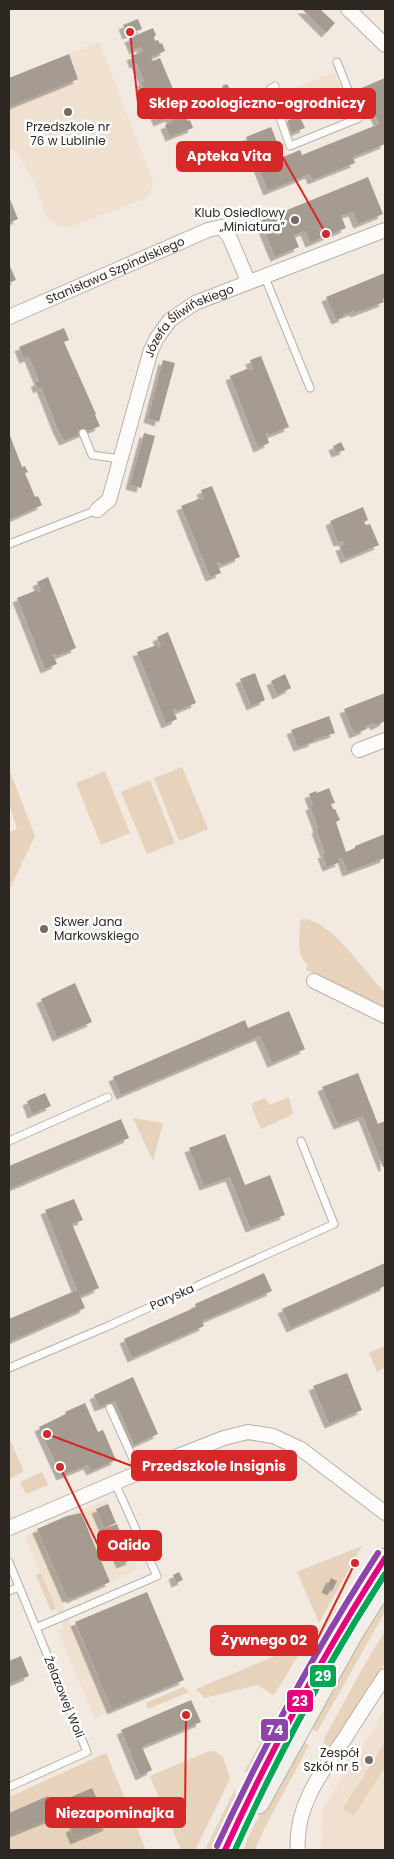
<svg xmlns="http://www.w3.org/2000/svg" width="394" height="1859" font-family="Poppins,sans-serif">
  <defs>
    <filter id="shadow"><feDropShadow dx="-4.5" dy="4.5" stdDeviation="0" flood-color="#0004"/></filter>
  </defs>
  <rect width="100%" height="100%" fill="#f2e9e0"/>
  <g fill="#efe0cf">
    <polygon points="99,42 153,181 149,197 71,227 60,226 47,218 35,184 27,169 17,153 9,146 9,78"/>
    <polygon points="334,72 345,97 331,103 332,106 301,119 299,116 287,121 276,96"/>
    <polygon points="106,1500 126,1547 130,1546 138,1569 62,1603 71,1625 75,1624 112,1710 95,1719 58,1631 64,1628 25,1536 52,1522"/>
    <polygon points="385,1710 385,1850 321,1850 322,1810"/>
  </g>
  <g fill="#e7d2bb">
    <polygon points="182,767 208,829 179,841 154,778"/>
    <polygon points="9,769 35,836 11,886 9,887 9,832 17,829 9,804"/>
    <polygon points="105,771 130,833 101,845 76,783"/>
    <polygon points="150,780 175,843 147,854 121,792"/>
    <path d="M302,919C332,919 365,974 385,992V1007L306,970L308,965C295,955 300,936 300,921Z"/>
    <polygon points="289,1097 293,1114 261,1129 252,1108 253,1103 265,1098 269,1105"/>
    <polygon points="133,1118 163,1123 153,1161"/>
    <polygon points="385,1346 385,1368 377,1372 369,1353"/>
    <polygon points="9,1442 11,1442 23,1469 22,1473 9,1479"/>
    <polygon points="42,1472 48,1485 26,1494 20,1482"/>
    <polygon points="362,1546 319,1623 297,1572"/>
    <polygon points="41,1573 56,1609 51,1611 36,1575"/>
    <polygon points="385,1593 385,1612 317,1732 309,1727"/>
    <polygon points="336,1608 340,1610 330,1637 287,1715 280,1712 279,1709"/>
    <polygon points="385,1631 385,1663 330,1747 324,1743 324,1739 361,1671"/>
    <polygon points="306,1643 274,1695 257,1685 204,1698 196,1689"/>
    <polygon points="183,1687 189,1692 148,1709 146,1703"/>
    <polygon points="271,1724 280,1728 253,1773 244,1772"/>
    <polygon points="300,1739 309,1745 263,1831 255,1850 244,1850 248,1837"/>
    <polygon points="385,1742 385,1767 354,1815 343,1809"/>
    <polygon points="214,1751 223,1757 230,1779 195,1850 181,1850 150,1776 207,1752"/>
    <polygon points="106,1753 146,1850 9,1850 9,1797"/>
    <polygon points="235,1789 236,1805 216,1850 205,1850"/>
  </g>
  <g fill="#a59b91" filter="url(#shadow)">
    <polygon points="302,9 320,9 335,23 326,33"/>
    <polygon points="138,19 142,29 127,35 123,25"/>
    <polygon points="153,28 156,35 154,37 155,41 158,40 160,44 162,43 165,51 151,57 153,61 160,58 176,96 177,101 170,103 172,107 186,102 189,109 187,110 189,116 186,116 188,121 190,120 193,128 170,137 165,125 172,122 170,117 158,122 155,115 157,114 150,95 147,96 141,82 144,81 136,63 134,64 131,56 143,51 141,47 134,50 129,38"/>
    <polygon points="69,54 78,79 9,107 9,78"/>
    <polygon points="385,78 385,144 353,157 355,163 312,180 310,174 268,191 246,137 271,127 283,157 300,150 302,155 379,124 372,108 374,107 371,99 364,102 359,89"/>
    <polygon points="227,84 231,91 225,94 222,86"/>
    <polygon points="299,115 305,128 292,133 287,121"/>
    <polygon points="368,177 383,214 358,224 353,212 341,216 346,228 310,243 305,231 294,235 299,247 275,257 260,221"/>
    <polygon points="9,197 18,219 9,223"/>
    <polygon points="9,264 16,280 9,283"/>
    <polygon points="385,273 385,298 383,299 384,302 355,313 354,311 343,315 344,317 336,320 326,297"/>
    <polygon points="64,328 69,340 64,342 96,414 95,415 100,426 64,441 58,430 41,387 38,389 35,382 39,381 29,357 24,359 19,347"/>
    <polygon points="261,356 289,427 269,435 268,433 266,434 269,443 258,448 230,376 249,368 250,371 253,369 250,360"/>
    <polygon points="163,360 175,363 159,422 148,418"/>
    <polygon points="9,433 22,467 25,466 28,472 25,473 35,497 38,496 42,505 9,520"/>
    <polygon points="144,433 155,436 141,488 130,485"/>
    <polygon points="341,442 345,450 336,453 333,446"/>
    <polygon points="212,486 240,557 221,565 220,562 217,563 221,573 210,577 181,506 201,498 202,500 204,499 201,490"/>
    <polygon points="363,507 368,520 364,522 366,525 370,524 379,545 345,559 340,546 345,545 343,541 338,542 330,521"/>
    <polygon points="48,577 76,648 57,656 56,654 53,655 57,664 45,669 17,598 37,590 38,592 41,591 37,582"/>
    <polygon points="168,632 196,703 177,711 176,709 173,710 177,719 166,724 137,652 157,645 158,647 161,646 157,637"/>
    <polygon points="255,673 265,700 251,706 240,679"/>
    <polygon points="285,674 291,688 277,695 271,681"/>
    <polygon points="385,693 385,721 375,726 374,723 365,727 366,729 354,734 344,709"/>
    <polygon points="329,716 335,733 313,740 313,742 298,747 291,730"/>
    <polygon points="329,788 335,803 331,804 333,809 335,809 340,820 336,822 346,852 355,848 355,846 385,834 385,858 347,872 342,858 339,859 340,862 327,867 322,854 325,853 316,829 318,828 310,806 313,805 309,794 316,791 317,793"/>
    <polygon points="75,983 92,1022 57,1037 41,999"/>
    <polygon points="289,1011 305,1049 272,1063 260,1036 121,1095 113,1077 245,1020 248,1028"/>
    <polygon points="358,1073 378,1124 385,1121 385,1167 383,1167 363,1116 338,1125 322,1087"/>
    <polygon points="45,1093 51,1106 32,1114 27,1101"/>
    <polygon points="121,1119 129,1138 9,1189 9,1166"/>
    <polygon points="225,1134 245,1185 270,1175 285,1215 250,1228 230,1177 204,1186 189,1148"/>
    <polygon points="74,1199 83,1220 72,1224 99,1288 80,1296 85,1308 9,1342 9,1319 77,1290 45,1210"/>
    <polygon points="385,1263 385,1286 291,1328 282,1309"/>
    <polygon points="264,1273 272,1291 202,1321 204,1326 132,1358 124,1339 196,1307 195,1304"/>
    <polygon points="347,1373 362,1410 329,1424 313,1386"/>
    <polygon points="133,1377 158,1434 134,1445 115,1401 99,1407 94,1395"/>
    <polygon points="85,1403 98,1432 103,1430 116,1460 91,1471 88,1465 61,1476 39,1427 66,1414 65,1412"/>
    <polygon points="108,1504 116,1523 104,1528 96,1509"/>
    <polygon points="81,1513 110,1582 71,1599 70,1597 67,1598 37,1529 67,1516"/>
    <polygon points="117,1524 126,1547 113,1552 104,1529"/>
    <polygon points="127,1550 131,1560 121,1564 117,1555"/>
    <polygon points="179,1572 183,1580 176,1583 173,1575"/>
    <polygon points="331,1578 337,1581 332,1591 326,1588"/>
    <polygon points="147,1592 184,1680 112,1710 75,1622"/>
    <polygon points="21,1656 29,1676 9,1684 9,1661"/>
    <polygon points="191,1700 201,1722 142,1747 152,1770 140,1776 121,1730"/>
    <polygon points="92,1788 98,1801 93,1803 95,1807 99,1805 108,1826 75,1840 70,1828 75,1826 73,1822 68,1824 64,1813 9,1835 9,1813 48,1796 52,1805"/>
  </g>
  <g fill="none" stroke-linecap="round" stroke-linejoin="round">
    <g stroke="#b8b1aa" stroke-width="9">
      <g id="lane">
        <polyline points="275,86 270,89 290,146 359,118 337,62"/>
        <polyline points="264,275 310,388"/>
        <polyline points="83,433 92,455 120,459"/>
        <polyline points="9,544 97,510"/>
        <polyline points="9,1141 108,1097"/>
        <polyline points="9,1368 106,1327 334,1224 301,1141"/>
        <polyline points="110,1408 139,1472"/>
        <polyline points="9,1562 87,1752 9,1787"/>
        <polyline points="9,1591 19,1587"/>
        <polyline points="36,1628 157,1576 115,1483"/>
      </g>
    </g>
    <g stroke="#b8b1aa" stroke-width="16">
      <g id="street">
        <polyline points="348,9 385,45"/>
        <path id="s1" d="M9,317L208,230L221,227L229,236L248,281"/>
        <path id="s2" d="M97,510L109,500L151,350L157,338L170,320L195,303L385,230"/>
        <polyline points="359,750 385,740"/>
        <polyline points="314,981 385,1016"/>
        <polyline points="9,1528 173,1458 224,1438 248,1432 273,1436 301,1449 385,1513"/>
        <path d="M298,1850C294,1808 322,1771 345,1738C358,1717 372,1696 385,1676"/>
      </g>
    </g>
    <g stroke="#b8b1aa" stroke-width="21">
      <g id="secondary">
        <polyline points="259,1804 353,1634 385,1583"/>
        <path d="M225,1850C270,1749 324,1651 385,1558"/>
      </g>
    </g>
    <use href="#lane" stroke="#fdfcfa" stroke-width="7"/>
    <use href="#street" stroke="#fdfcfa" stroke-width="14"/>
    <use href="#secondary" stroke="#f2efea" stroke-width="19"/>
    <g stroke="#fff" stroke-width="10">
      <path id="bus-1" d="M225,1850C271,1749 325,1652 385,1558"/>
    </g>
    <g stroke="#fff" stroke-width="10">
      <path id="bus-2" d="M235,1850C278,1755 328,1662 385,1574"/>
    </g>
    <g stroke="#fff" stroke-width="10">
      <path id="bus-3" d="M217,1846C264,1745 317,1647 378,1553"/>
    </g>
    <use href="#bus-1" stroke="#e5007d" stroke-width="6"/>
    <use href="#bus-2" stroke="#00a651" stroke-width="6"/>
    <use href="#bus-3" stroke="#8e44ad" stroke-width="6"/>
  </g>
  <g fill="#726b64" stroke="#fff" stroke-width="2">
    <circle cx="68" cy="112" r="5"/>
    <circle cx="295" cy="220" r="5"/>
    <circle cx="44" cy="929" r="5"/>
    <circle cx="369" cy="1760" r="5"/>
  </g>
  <g text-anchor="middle" stroke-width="5" stroke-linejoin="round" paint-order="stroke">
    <g font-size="12" fill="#2d2721" stroke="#fff" text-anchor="end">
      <text x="68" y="131" text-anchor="middle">Przedszkole nr<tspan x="68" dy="14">76 w Lublinie</tspan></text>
      <text x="285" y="217">Klub Osiedlowy<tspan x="285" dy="14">„Miniatura”</tspan></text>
      <text x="54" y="926" text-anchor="start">Skwer Jana<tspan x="54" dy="14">Markowskiego</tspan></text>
      <text x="359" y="1757">Zespół<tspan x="359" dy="14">Szkół nr 5</tspan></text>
    </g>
    <g font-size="12" fill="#2d2721" stroke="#fff">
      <text dy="4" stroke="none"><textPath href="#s1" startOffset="116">Stanisława Szpinalskiego</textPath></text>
      <text dy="4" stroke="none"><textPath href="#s2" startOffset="221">Józefa Śliwińskiego</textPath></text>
      <text transform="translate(172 1297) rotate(-24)" y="4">Paryska</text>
      <text transform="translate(64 1697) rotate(68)" y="4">Żelazowej Woli</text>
    </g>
  </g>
  <path fill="none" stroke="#d62828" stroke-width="2" d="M130 32L138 103M326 234L282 156M47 1434L132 1466M60 1467L98 1545M355 1563L317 1640M186 1715L185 1813"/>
  <g fill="#d62828" stroke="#fff" stroke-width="2">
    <circle cx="130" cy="32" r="5"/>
    <circle cx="326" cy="234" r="5"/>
    <circle cx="47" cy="1434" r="5"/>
    <circle cx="60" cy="1467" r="5"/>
    <circle cx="355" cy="1563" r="5"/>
    <circle cx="186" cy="1715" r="5"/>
  </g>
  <g fill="#d62828" stroke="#d62828" stroke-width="2">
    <rect x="138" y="89" width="237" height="29" rx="5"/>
    <rect x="177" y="142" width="105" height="29" rx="5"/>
    <rect x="132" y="1451" width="164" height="29" rx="5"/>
    <rect x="98" y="1531" width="63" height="29" rx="5"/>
    <rect x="211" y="1626" width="106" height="29" rx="5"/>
    <rect x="46" y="1798" width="139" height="29" rx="5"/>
  </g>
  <g font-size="14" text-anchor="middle" font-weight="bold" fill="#fff">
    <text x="257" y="108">Sklep zoologiczno-ogrodniczy</text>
    <text x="229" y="161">Apteka Vita</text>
    <text x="214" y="1471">Przedszkole Insignis</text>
    <text x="129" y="1550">Odido</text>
    <text x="264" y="1645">Żywnego 02</text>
    <text x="115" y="1818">Niezapominajka</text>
  </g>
  <g stroke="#fff" stroke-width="2">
    <rect x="309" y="1664" width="28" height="24" rx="5" fill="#00a651"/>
    <rect x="286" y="1689" width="28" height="24" rx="5" fill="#e5007d"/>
    <rect x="260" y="1718" width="29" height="24" rx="5" fill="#8e44ad"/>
  </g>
  <g font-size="14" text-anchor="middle" font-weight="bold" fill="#fff">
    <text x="323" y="1681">29</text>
    <text x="300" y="1706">23</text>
    <text x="275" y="1735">74</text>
  </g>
  <rect width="394" height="1859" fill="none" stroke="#2d2721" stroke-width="20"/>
</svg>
